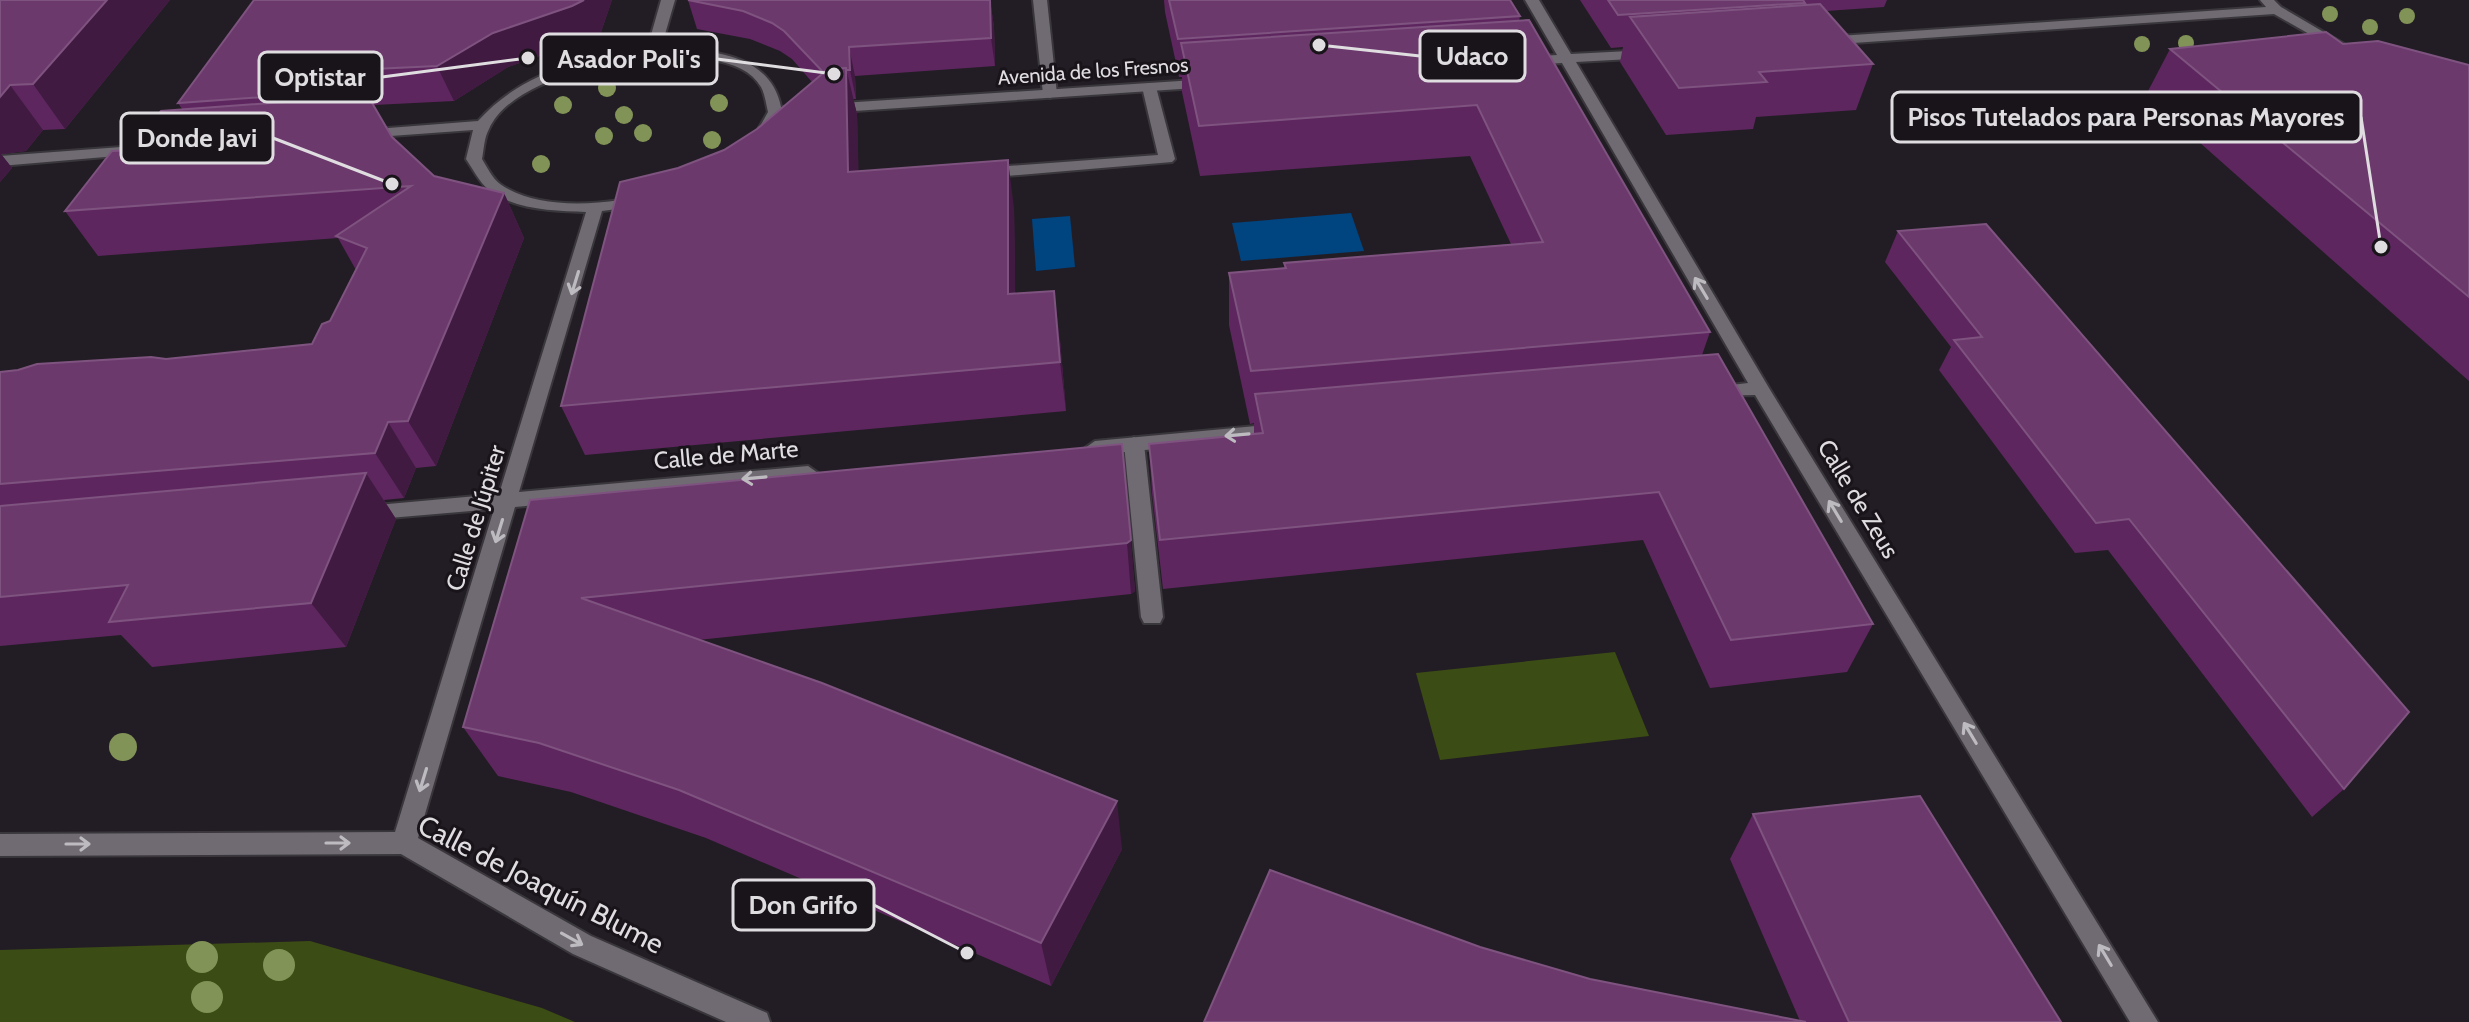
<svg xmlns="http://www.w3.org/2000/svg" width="2469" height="1022" font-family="Cabin,sans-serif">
  <rect width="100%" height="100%" fill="#221d24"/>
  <g fill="#3c4c15">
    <polygon points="1615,652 1649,736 1440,760 1416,673"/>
    <polygon points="310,941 542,1008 575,1022 0,1022 0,950"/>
  </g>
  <g fill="#004480">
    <polygon points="1351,213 1364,251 1241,261 1232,223"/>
    <polygon points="1070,216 1075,267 1036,271 1032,219"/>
  </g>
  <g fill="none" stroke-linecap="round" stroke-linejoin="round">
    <g stroke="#3a373c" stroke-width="4">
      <g id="lane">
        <polygon points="1033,0 1047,0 1057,94 1050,98 1043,94"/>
        <polygon points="1149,83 1156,87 1175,159 1172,162 982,178 974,173 982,168 1158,155 1142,87"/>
        <polygon points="1134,437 1144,444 1163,617 1160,623 1144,623 1141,617 1124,444"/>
      </g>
    </g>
    <g stroke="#3a373c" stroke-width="4">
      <g id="street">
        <path d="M661,0H675L661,48C708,50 770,52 781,107L1210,79L1217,83L1210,87L780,116C747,185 672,203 602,211L519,492L808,466L818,473L808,480L515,507L418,838L591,936L767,1013L770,1022H726L573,954L401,854L0,856V834L395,832L494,509L366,520L356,513L366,506L499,494L586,212C555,211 514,210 489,190C479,182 473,169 466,159L473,130L363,138L356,134L363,130L478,121C522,72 584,57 647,49ZM653,56C685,57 743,55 761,87C765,94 766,104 768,112C757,132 749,146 730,160C680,197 554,223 500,184C492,178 487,167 482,159C484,149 484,138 489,129C510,81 607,62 653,56Z"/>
        <polygon points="1525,0 1539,0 1571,54 1649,50 1656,54 1649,58 1576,62 1769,388 2158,1022 2130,1022 1755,395 1707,396 1704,392 1707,388 1748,383 1562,63 1525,65 1518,61 1525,57 1557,55"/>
        <polygon points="2260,0 2274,0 2281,7 2344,44 2332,47 2274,14 1824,45 1817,41 1824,37 2266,7"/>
        <polygon points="135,146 140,148 140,154 0,166 0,156"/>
        <polygon points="1278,424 1287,431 1285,436 1095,455 1085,448 1095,441"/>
      </g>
    </g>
    <use href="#lane" fill="#706b73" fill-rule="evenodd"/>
    <use href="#street" fill="#706b73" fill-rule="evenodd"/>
  </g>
  <g fill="#819357">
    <circle cx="2330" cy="14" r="8"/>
    <circle cx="2407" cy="16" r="8"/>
    <circle cx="2370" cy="27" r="8"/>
    <circle cx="2186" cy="43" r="8"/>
    <circle cx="2142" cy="44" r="8"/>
    <circle cx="681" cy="76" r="8"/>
    <circle cx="607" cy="88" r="9"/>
    <circle cx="719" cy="103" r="9"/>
    <circle cx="563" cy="105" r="9"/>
    <circle cx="624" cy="115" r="9"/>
    <circle cx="643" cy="133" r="9"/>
    <circle cx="604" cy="136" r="9"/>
    <circle cx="712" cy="140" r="9"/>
    <circle cx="541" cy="164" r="9"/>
    <circle cx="123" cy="747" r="14"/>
    <circle cx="202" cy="957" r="16"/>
    <circle cx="279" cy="965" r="16"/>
    <circle cx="207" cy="997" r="16"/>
  </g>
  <g fill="#5e265f">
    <polygon points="0,0 170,0 65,129 43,130 26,151 1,154 12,168 0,182"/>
    <polygon points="254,0 612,0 601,32 585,40 508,67 454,101 374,105 392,137 434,176 504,193 524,238 436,466 416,468 404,498 384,500 396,519 346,647 152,667 121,635 0,646 0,372 166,359 312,344 330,321 356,270 338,238 98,256 65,211 132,150 182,109 178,103"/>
    <polygon points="688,0 990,0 994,27 995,66 855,76 856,99 853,99 857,114 858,171 1014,208 1015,294 1060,340 1066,411 585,455 561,406 678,168 724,150 757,129 812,82 792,59 780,51 750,39 697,29"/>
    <polygon points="1164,0 1510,0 1520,16 1519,21 1710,332 1702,355 1873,624 1847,672 1710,688 1643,540 1163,589 1152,493 1149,444 1254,434 1254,423 1250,424 1229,325 1229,273 1284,268 1284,263 1511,244 1470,156 1200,176 1182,92 1182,77 1179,77 1165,12"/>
    <polygon points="1580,0 1887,0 1884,7 1826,11 1873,64 1856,110 1756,117 1753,129 1666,135 1620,62 1623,47 1611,48"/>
    <polygon points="2343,44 2469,65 2469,381 2146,95 2170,49"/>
    <polygon points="1986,224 2344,789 2312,817 2108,550 2075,553 1939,370 1951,347 1885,262 1898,231"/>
    <polygon points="1122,444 1135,591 1131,594 698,640 1122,849 1051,986 706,838 571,792 498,776 463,727 530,500"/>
    <polygon points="1753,814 2061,1022 1204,1022 1480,947 1590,979 1800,1021 1730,859"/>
  </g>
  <g fill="#401a41">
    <polygon points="107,0 170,0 65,129 33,84"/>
    <polygon points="584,0 612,0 601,32 585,40 508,67 454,101 437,66 493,33"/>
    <polygon points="990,0 994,27 995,66 991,38"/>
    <polygon points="849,47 855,76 856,99 850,70"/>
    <polygon points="846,68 857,114 860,220 848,172"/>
    <polygon points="10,85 43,130 26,151 1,154 12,168 0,182 0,97"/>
    <polygon points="1008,160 1014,208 1016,343 1008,294"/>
    <polygon points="504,193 524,238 436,466 408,421"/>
    <polygon points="1054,291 1060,340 1066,411 1060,362"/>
    <polygon points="388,422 416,468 404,498 375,453"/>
    <polygon points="366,473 396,519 346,647 311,603"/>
    <polygon points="1131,540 1135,591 1131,594 1127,543"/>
    <polygon points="1117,801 1122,849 1051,986 1041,943"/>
  </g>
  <g fill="#6c396d" stroke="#7e537f" stroke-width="2">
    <polygon points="0,0 107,0 33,84 10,85 0,97"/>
    <polygon points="254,0 584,0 572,6 493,33 437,66 353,70 364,90 178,103"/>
    <polygon points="688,0 990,0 991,38 849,47 850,70 846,70 846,68 828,69 823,72 784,31 772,23 743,11"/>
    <polygon points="1169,0 1510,0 1520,16 1178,39"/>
    <polygon points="1608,0 1803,0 1805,3 1618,15"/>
    <polygon points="1820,4 1873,64 1759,72 1767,82 1679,88 1630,17"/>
    <polygon points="1529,20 1710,332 1251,371 1229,273 1286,268 1284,263 1543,242 1477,105 1199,126 1181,43"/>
    <polygon points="2326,32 2343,44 2378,41 2469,65 2469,297 2170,49"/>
    <polygon points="846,68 848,172 1008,160 1008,294 1054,291 1060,362 561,406 620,182 678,168 724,150 757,129 828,69"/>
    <polygon points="368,96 392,137 434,176 504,193 408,421 388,422 375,453 0,484 0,372 18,370 37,364 151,357 166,359 312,344 322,324 330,321 367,248 336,236 411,186 65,211 112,151 132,150 161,111"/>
    <polygon points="1986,224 2409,712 2344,789 2129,519 2096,523 1954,340 1982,337 1898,231"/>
    <polygon points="1718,354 1873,624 1731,640 1659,492 1160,540 1149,444 1263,433 1255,394"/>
    <polygon points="1122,444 1131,540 1127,543 581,598 822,683 1117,801 1041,943 679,790 539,743 463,727 530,500"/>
    <polygon points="366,473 311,603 109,622 128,585 0,597 0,506"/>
    <polygon points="1920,796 2061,1022 1849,1022 1753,814"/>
    <polygon points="1270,870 1480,947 1590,979 1806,1022 1204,1022"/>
  </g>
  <defs><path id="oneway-shaft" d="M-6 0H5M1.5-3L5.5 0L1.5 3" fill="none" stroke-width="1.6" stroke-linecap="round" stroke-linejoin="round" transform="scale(2)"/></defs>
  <g stroke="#bebbc0">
    <use href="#oneway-shaft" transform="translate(575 283) rotate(107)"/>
    <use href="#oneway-shaft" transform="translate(1701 288) rotate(-121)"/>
    <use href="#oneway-shaft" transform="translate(1237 435) rotate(175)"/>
    <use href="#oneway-shaft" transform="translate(754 478) rotate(175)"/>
    <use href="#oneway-shaft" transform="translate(1835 511) rotate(-121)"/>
    <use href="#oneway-shaft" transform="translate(499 531) rotate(107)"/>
    <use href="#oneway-shaft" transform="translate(1970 733) rotate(-121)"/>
    <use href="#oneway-shaft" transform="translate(423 780) rotate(107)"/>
    <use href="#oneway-shaft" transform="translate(338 843)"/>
    <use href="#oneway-shaft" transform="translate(78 844)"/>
    <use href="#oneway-shaft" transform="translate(572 939) rotate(29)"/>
    <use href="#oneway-shaft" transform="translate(2105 955) rotate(-121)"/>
  </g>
  <g text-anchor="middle" stroke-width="6" stroke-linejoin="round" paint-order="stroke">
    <g font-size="20" fill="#e0dde1" stroke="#18141a">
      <text transform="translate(1093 71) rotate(-4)" y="7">Avenida de los Fresnos</text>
    </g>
    <g font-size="24" fill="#e0dde1" stroke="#18141a">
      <text transform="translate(726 455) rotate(-5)" y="8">Calle de Marte</text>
      <text transform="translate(1858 499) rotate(59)" y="8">Calle de Zeus</text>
      <text transform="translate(476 518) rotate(-73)" y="8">Calle de Júpiter</text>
    </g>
    <g font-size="28" fill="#e0dde1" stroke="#18141a">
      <text transform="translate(541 884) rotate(27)" y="10">Calle de Joaquín Blume</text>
    </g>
  </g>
  <path fill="none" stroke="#e0dde1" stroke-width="3" d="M1319 45L1420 56M834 74L717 59M528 58L382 77M2381 247L2361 117M392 184L273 138M967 953L874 905"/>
  <g fill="#e0dde1" stroke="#18141a" stroke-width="3">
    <circle cx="1319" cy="45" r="8"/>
    <circle cx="834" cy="74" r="8"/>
    <circle cx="528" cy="58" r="8"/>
    <circle cx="2381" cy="247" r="8"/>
    <circle cx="392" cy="184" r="8"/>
    <circle cx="967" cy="953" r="8"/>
  </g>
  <g fill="#18141a" stroke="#e0dde1" stroke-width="3">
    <rect x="1420" y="31" width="105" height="50" rx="8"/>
    <rect x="541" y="34" width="176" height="50" rx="8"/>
    <rect x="259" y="52" width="123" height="50" rx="8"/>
    <rect x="1892" y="92" width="469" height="50" rx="8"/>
    <rect x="121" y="113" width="152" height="50" rx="8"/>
    <rect x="733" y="880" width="141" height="50" rx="8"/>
  </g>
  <g font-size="26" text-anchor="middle" font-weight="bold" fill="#e0dde1">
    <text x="1472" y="65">Udaco</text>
    <text x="629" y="68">Asador Poli's</text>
    <text x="320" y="86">Optistar</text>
    <text x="2126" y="126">Pisos Tutelados para Personas Mayores</text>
    <text x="197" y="147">Donde Javi</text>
    <text x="803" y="914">Don Grifo</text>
  </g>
</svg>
